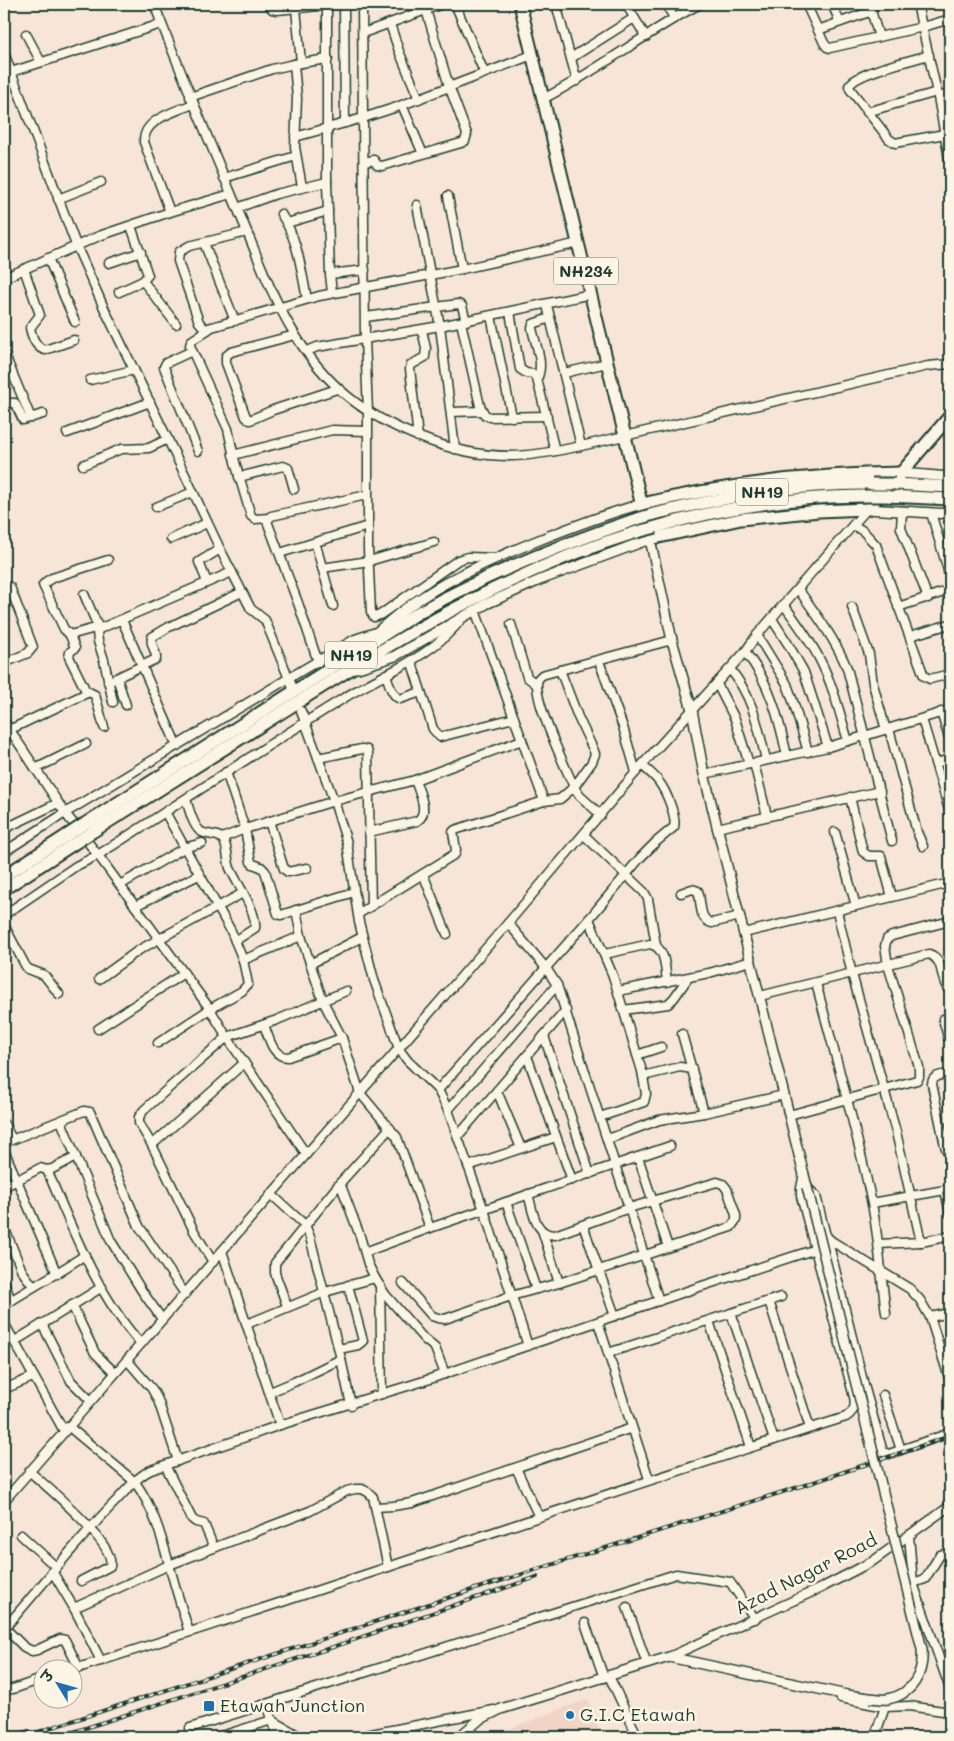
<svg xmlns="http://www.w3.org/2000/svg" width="954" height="1741" font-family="Mali,'Playpen Sans Deva',sans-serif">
  <rect width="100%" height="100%" fill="#f7e6d7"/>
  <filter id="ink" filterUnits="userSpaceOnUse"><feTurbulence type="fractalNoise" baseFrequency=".02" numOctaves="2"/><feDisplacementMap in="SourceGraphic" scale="10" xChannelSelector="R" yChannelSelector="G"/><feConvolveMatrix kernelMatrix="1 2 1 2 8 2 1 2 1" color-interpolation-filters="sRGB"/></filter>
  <g filter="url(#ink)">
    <polygon fill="#f1d4c6" points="588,1699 602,1737 494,1737 503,1731"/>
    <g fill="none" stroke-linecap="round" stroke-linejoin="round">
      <g stroke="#1f3d34" stroke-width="11">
        <g id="minor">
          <path d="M154,4C181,73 209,141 238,210C256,252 270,294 294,333C326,386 365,416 422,438C450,449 480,456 510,456C534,456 558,451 581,446L928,366L950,364"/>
          <polyline points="269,4 272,9 277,10 340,4"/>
          <polyline points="344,4 345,123"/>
          <polyline points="362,4 365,339 368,412 368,549 371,612 374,617 380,615 458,560 468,557 497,558"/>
          <polyline points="455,4 484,72"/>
          <polyline points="556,4 577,81"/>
          <polyline points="626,4 646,37"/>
          <polyline points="666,4 674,18"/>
          <polyline points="806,4 824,43 827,47 830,48 923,27 950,19"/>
          <polyline points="832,4 840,22"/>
          <polyline points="869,4 879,37"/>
          <polyline points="917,4 938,97 950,164"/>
          <polyline points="327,5 327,182 330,274 332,293"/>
          <polyline points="296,8 301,63"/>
          <polyline points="390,24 399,51 419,99"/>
          <polyline points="818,30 872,11"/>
          <polyline points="363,33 442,4"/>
          <polyline points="26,34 41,62"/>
          <polyline points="4,53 76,245 104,308 187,479 220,549 251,609 265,620 292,686"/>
          <path d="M929,55C913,60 856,72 849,86L850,89L889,139L895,143L950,133"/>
          <polyline points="571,58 634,18"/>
          <polyline points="294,64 297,98 295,147 302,187"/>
          <polyline points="11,72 161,24"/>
          <polyline points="190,97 272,69 294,64 328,59"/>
          <polyline points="938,97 950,94"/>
          <path d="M543,99C598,71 646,32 700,4"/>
          <polyline points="402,105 423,154"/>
          <polyline points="867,112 937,92"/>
          <polyline points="295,137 363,118 397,107 532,55"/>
          <polyline points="364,162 374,160 377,165 382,166 461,143 465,141 467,134 449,86 426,10"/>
          <polyline points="224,178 296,156"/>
          <polyline points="448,196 462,269"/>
          <polyline points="58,199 101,182"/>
          <polyline points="417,205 440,326 455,449"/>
          <polyline points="237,208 276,194 327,182"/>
          <path d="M170,212L144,142C143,119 175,112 193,104"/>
          <path d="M281,214C298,239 301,269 307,299"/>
          <polyline points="287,223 328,211"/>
          <polyline points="247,232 189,246 179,252 178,261 199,322 205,329 319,296 462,269 579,243"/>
          <polyline points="204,243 235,321"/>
          <polyline points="48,258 75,322"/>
          <polyline points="109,263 141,252"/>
          <path d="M24,269L40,315L30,328C32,337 36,348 45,350L74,340"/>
          <polyline points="330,274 365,270"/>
          <polyline points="4,278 99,236 170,212 231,194"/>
          <polyline points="143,281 176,324"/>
          <polyline points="119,292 143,281 148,275 131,226"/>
          <polyline points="547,305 581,446"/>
          <polyline points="510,312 520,369 526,373 533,374 537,379 555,451"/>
          <polyline points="491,316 512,417"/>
          <polyline points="366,317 458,304 462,306 466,321"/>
          <polyline points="461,322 480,406 485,415 490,417 547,416"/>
          <polyline points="209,329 191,341 190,346 228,429 235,462 251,516 255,519 269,518"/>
          <polyline points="295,335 231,352 226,356 226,363 246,417 250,420 273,410 337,389"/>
          <polyline points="192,351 166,363 164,367 198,451"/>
          <polyline points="307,351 317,347 440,326 591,294"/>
          <polyline points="4,353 31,418"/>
          <polyline points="564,373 607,363"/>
          <path d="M537,379C545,363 535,344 532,328L533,324L550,318"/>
          <polyline points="90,380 134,370"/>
          <polyline points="4,403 15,403 23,420 43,414"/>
          <polyline points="451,412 482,411"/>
          <polyline points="67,433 150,402"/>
          <polyline points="418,437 410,369 411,365 425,357 426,348 422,330"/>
          <polyline points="233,455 332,430 367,431"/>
          <polyline points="83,465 121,449 149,448 168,439"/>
          <polyline points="239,477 283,466 288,468 294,489"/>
          <polyline points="156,507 193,492"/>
          <polyline points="902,511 901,528 928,598"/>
          <polyline points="931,513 950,577"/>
          <polyline points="853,525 863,531 876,545 924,676 930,679 950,674"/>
          <polyline points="171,539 207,523"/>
          <polyline points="315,542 333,606"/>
          <polyline points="280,553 368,526"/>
          <polyline points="322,568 369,561 434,542"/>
          <polyline points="207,582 199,562 220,549"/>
          <path d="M798,589C816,614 835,639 847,668L892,841"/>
          <polyline points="84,594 99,629"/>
          <path d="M784,605C797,623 810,640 820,660C833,685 840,714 848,741"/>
          <polyline points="852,607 869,654 873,684 886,730"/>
          <polyline points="898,607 950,590"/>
          <polyline points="475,610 544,801"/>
          <polyline points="772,619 788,644 804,672 828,747"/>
          <polyline points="122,620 177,746"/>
          <polyline points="511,624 527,677 536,684"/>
          <polyline points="99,627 70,635 64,629 43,585 47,581 52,578 108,560"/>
          <polyline points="70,635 75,648 70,652 69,657 87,693"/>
          <polyline points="757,635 787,684 794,704 808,752"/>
          <polyline points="910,636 950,624"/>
          <path d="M745,652C770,682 779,719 787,756"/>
          <polyline points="411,660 433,729 440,737 514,718"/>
          <polyline points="599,661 623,727 636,772"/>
          <polyline points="318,662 298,603 267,521 271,516 367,495"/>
          <polyline points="4,663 28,653 33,647 10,587"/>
          <path d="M730,669C753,697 758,726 766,760"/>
          <path d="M386,674C389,683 391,695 400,699L421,692"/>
          <polyline points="117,678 126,705"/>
          <path d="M108,682L156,659C157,651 149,644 152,637L169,627L242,592"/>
          <polyline points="717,684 735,719 749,764"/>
          <polyline points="113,702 104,660 98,641 97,632 99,629 232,572"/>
          <polyline points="301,711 334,801 347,843 359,922 374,980 399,1049 407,1060 438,1090 448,1110 484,1210 528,1346"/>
          <polyline points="941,712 950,741"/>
          <polyline points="922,719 950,813"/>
          <polyline points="4,721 65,813 98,855 210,1009 227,1037 306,1154"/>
          <polyline points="889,729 917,832 923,846"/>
          <polyline points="9,730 89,692 95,695 104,727"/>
          <polyline points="318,758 362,749 367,750 368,753 371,906"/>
          <polyline points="754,763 767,816"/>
          <polyline points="936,763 950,759"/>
          <polyline points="35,769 86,744"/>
          <polyline points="226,772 245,829 251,862 253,864 261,867 265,871 278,914 281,915 354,892"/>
          <polyline points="704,774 828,747 950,710"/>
          <polyline points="850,797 863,852 869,856 881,856 892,897"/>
          <path d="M186,799C189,808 192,824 200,831C206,836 220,833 224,841C228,849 227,860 230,868C237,884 257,911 255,928L235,941"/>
          <path d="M601,815L580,796L574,787C566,768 531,697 538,679L542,675L549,673L672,640"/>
          <polyline points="269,821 284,869 288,872 307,868"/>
          <polyline points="717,828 880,791"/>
          <polyline points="4,829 58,803"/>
          <path d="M369,832L417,821C430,813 419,792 415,780"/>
          <polyline points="835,832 856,906"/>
          <polyline points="584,835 644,892 648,899 656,945"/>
          <polyline points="222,838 245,829 334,801 415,780 522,740"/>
          <polyline points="4,852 65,813 289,678 355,639 376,632"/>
          <polyline points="423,874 447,934"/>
          <polyline points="120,885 184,848 202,843"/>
          <path d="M681,893L692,889L698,891C702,902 698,920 712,923L740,916"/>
          <polyline points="135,906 199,875"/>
          <polyline points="296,910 301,936 323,1001 342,1038 360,1093 397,1137 430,1228"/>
          <polyline points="837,911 852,974 896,1132 921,1242"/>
          <polyline points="358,914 455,854 456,850 453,832 455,830 544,801 560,799 574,787 592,762 595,754 594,751 578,717 560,670"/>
          <path d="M4,915L76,866L98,855C180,803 261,749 344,698C384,673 433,657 462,618"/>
          <polyline points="589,919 613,976 642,1071 646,1094 644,1102 600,1117"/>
          <polyline points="508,923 546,968 557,985 659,1301"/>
          <polyline points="4,925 25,965 28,969 44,975 59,994"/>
          <polyline points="744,933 950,883"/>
          <path d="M605,954L650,944C666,947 665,968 667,982"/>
          <polyline points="243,960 301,936"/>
          <polyline points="310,964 362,937"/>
          <polyline points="99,979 139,950 243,893"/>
          <path d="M816,983C835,1056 857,1130 872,1204C879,1240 881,1276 886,1313"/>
          <polyline points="618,991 709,973 751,961"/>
          <path d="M760,996L929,954C945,960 939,977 948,989H950"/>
          <polyline points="623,1010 668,1004 674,998 688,978"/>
          <polyline points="943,1019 950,1044"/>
          <path d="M264,1025C269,1037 272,1057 288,1057L342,1038"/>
          <polyline points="98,1029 184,973"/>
          <polyline points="682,1034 704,1113"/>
          <polyline points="544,1036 590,1174"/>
          <polyline points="158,1043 210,1009 242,991 248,984 243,960 231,931 165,812"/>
          <polyline points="637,1055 661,1047"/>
          <polyline points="527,1056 572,1180"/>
          <path d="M950,1074C943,1075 932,1075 932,1084L944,1141L946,1149L950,1154"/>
          <polyline points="643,1076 680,1067 692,1069"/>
          <path d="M438,1090L589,919L640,858L656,842L674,827C677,817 666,791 659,782C655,776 648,771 642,765"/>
          <polyline points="497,1091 521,1148"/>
          <polyline points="448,1110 557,985"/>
          <polyline points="789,1115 917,1080 919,1077 919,1067 888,965 885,946 887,939 892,936 950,921"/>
          <polyline points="61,1121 111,1241 142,1291 162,1319"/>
          <polyline points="4,1124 12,1139"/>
          <polyline points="458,1136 566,1010"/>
          <polyline points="608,1139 659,1120 704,1113 784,1095"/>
          <polyline points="4,1143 84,1111 90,1112 139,1226 185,1294"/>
          <polyline points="152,1145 244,1063"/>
          <polyline points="4,1150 57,1274"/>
          <polyline points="638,1157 668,1247"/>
          <polyline points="468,1166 556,1137"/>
          <path d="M47,1170C73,1230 97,1295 141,1344"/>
          <polyline points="340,1183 360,1236 368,1264 375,1278 385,1294 424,1339 435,1348 445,1374"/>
          <polyline points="950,1185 945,1190 950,1214"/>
          <polyline points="4,1187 40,1168 47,1170 52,1169 76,1157"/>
          <polyline points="807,1187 816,1196 825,1232 827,1237 833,1242 910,1289 920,1300 930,1317 950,1381"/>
          <polyline points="271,1194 305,1225 310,1237 341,1359 351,1405"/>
          <polyline points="506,1202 536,1289"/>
          <polyline points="872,1203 945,1190"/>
          <polyline points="583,1225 615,1316"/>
          <polyline points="4,1227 22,1271 33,1286"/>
          <polyline points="543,1233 559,1283"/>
          <polyline points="827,1237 864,1385 883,1452 889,1454 950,1433"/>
          <polyline points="879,1244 921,1242 950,1236"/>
          <polyline points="222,1251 280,1425"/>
          <polyline points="365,1252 430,1228 670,1146"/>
          <polyline points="213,1262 194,1231 152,1145 139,1123 139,1117 144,1110 162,1094 227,1037 277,1020 346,991"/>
          <polyline points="4,1281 11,1301"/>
          <path d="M403,1283L432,1316L438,1318L445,1319L511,1296L559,1283L731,1227L736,1220V1215L727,1189L723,1184L717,1182L629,1208L555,1235C534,1235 533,1210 528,1194"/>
          <polyline points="380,1286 382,1394"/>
          <polyline points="769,1301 810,1428"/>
          <path d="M4,1305C31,1288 58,1273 85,1255"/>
          <polyline points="72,1305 95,1353 115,1373"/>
          <polyline points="287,1306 275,1273 275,1263 340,1183 390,1128"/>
          <polyline points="731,1313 774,1440"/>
          <polyline points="930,1317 950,1313"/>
          <polyline points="709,1321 751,1447"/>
          <polyline points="598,1322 649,1479"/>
          <polyline points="4,1323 64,1431"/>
          <polyline points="42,1324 71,1381 91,1401"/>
          <polyline points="247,1324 325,1292 375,1278"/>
          <polyline points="15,1341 102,1287"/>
          <polyline points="339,1349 358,1345 363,1341 348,1285"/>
          <polyline points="608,1353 781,1297"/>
          <polyline points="127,1360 152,1389 158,1400 178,1461"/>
          <polyline points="4,1389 33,1377"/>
          <polyline points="270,1392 294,1382 341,1359"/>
          <polyline points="883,1395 901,1450"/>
          <path d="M68,1426L135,1482C153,1507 161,1535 169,1564C175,1587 182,1609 189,1632"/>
          <polyline points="165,1465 192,1519 196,1522 204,1524 214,1548"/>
          <polyline points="516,1468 539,1517"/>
          <path d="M29,1471C46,1486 117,1544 110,1566L81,1581"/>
          <polyline points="4,1501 508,923 642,765 745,652 757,635 867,509"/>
          <polyline points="376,1507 393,1506 412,1503 632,1428"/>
          <polyline points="21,1535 56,1567"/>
          <polyline points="909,1535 913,1583 950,1689"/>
          <polyline points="52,1571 74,1608 101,1661"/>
          <polyline points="913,1583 925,1579 940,1555 950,1552"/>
          <polyline points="627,1607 647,1664"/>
          <polyline points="74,1608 169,1565 310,1511 347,1491 355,1489 362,1489 368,1492 373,1497 388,1567"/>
          <polyline points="585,1623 604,1678"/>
          <polyline points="5,1628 24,1647 32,1651 37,1650 60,1639 65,1640 79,1668"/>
          <path d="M4,1629C41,1587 75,1543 114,1503C125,1492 136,1477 151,1470L280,1425L424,1381L696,1288L816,1249"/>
          <polyline points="669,1657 821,1588 873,1561 950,1506"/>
          <polyline points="941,1663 950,1657"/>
          <path d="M72,1670C331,1588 587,1499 846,1417C854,1412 856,1406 854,1397L801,1196V1188L804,1173"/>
          <polyline points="609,1676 638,1737"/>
          <polyline points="4,1689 13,1689 42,1679"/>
          <polyline points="841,1698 885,1707 909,1706 950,1712"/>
          <polyline points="267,1704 278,1737"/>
          <polyline points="190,1728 676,1574 730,1582 755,1619"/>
          <polyline points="218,1737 272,1720 301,1737"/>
          <polyline points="356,1737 494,1710"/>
          <polyline points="873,1737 877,1730 885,1707"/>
        </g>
      </g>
      <g stroke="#1f3d34" stroke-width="12">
        <g id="major">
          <polyline points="901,473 950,477"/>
          <polyline points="867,509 950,514"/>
          <path d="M368,641C414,594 473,567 534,542C569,528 605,514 642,504"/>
          <polyline points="358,668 395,656 486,604 540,580 650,539 672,640 692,710 704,774 807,1187"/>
          <polyline points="459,1737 479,1720 501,1709 669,1657 847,1695 869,1698"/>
        </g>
      </g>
      <g stroke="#1f3d34" stroke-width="15">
        <g id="highway">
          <polyline points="520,4 650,539 741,519 819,511 867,509 901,473 950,416"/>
          <polyline points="895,484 950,487"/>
          <polyline points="887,496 950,499"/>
          <path d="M642,504C727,484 813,474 901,473"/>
          <path d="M654,514C725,497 798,483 872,484"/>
          <path d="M656,527C724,507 793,497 864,496"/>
          <path d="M86,823L421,611C489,573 560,545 634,520"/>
          <path d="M92,832C157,791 222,750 287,709C399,637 509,571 637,532"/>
          <polyline points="4,876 66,836"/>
          <polyline points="4,889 72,845"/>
        </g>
      </g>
      <use href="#minor" stroke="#fcf5e5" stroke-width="8"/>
      <use href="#major" stroke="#fcf5e5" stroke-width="9"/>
      <use href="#highway" stroke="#fcf5e5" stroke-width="11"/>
      <g stroke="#1f3d34" stroke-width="4">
        <g id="rail">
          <polyline points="10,1737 29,1731"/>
          <polyline points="23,1737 475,1589 811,1483 950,1436"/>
          <polyline points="58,1737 333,1647 537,1577"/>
        </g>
      </g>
      <use href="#rail" stroke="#fcf5e5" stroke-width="2" stroke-dasharray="5.5" stroke-linecap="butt"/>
      <g stroke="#1f3d34" stroke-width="12" stroke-linecap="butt">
        <path id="major-bridge" d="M807,1187L922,1649C924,1673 913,1694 888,1699C882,1700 875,1698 869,1698"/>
      </g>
      <g stroke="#1f3d34" stroke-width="15" stroke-linecap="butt">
        <g id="highway-bridge">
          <polyline points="872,484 895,484"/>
          <polyline points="864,496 887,496"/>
          <polyline points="634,520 654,514"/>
          <polyline points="637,532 656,527"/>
          <polyline points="66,836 86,823"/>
          <polyline points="72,845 92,832"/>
        </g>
      </g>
      <use href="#major-bridge" stroke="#fcf5e5" stroke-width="9"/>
      <use href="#highway-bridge" stroke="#fcf5e5" stroke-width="11"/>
    </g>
  </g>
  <g fill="#1f6fb2" stroke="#fcf5e5" stroke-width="2">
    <rect x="203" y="1700" width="12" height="12" rx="2.5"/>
    <circle cx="570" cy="1715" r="5"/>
  </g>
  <g text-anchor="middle" stroke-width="5" stroke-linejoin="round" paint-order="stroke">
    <g fill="#fcf5e5" stroke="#617469" stroke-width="1">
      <rect x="553.5" y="257.5" width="65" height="27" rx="4"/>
      <rect x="736" y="478.5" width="52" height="27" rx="4"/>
      <rect x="325" y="641.5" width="52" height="27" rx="4"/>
    </g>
    <g font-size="16" font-weight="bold" fill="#1f3d34">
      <text x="586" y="277">NH234</text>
      <text x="762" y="498">NH19</text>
      <text x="351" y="661">NH19</text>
    </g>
    <g font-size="18" fill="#1f3d34" stroke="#fcf5e5">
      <text transform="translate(806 1574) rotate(-27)" y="6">Azad Nagar Road</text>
    </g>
    <g font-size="18" fill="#1f3d34" stroke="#fcf5e5" text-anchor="start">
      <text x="220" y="1712">Etawah Junction</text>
      <text x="580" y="1721">G.I.C Etawah</text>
    </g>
  </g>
  <rect width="954" height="1741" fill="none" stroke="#fcf5e5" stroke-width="20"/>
  <rect x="10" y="10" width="934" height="1721" fill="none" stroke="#1f3d34" stroke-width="2" filter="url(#ink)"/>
  <g transform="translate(58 1684) rotate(307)"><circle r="24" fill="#fcf5e5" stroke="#a4ab9e"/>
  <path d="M0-4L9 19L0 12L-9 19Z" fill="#1f6fb2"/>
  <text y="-8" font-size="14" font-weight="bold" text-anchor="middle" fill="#1f3d34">उ</text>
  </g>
</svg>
